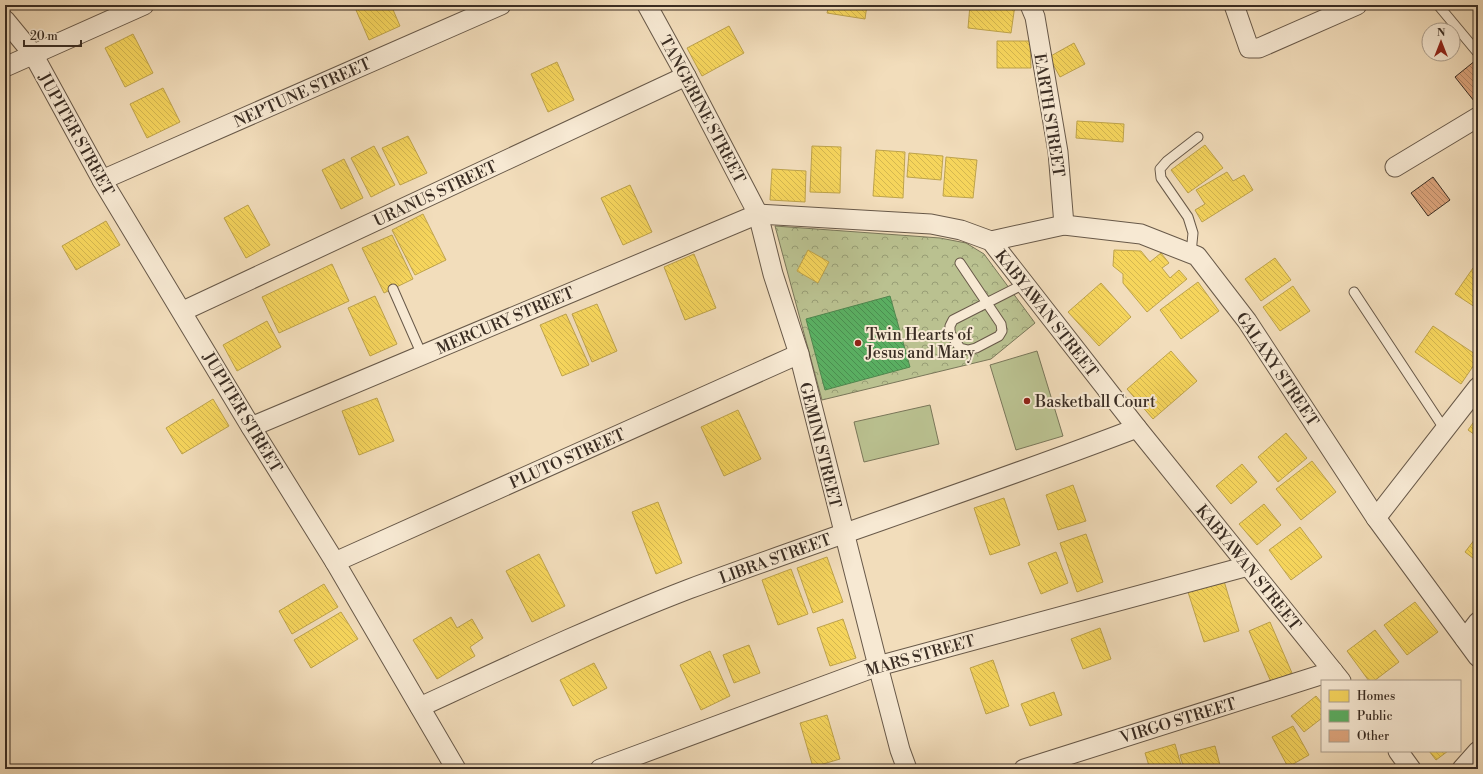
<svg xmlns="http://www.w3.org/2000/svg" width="1483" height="774" font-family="'Libre Bodoni',serif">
  <defs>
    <pattern id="forest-crowns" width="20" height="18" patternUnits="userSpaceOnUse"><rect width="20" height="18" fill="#bac190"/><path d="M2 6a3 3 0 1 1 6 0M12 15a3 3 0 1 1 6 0" fill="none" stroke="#989d75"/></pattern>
    <pattern id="homes-back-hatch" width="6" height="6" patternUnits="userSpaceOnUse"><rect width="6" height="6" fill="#f6d55c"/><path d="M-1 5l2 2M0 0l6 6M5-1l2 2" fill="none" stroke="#d4b750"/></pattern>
    <pattern id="public-back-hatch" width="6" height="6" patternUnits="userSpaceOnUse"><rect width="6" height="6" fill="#5aae61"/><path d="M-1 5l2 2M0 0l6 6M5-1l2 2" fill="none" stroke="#4b8e50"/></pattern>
    <pattern id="building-back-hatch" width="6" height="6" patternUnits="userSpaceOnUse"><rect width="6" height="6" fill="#dda57d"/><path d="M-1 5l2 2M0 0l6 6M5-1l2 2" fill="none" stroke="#b48766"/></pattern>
  </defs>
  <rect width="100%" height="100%" fill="#f2ddbb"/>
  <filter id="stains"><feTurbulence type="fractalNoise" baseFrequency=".005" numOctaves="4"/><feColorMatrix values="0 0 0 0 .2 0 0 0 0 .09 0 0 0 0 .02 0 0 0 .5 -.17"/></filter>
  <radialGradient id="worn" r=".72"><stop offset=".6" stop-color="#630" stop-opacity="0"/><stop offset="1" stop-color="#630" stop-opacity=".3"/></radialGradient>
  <polygon fill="url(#forest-crowns)" stroke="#7a775a" points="775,226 940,238 966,243 984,254 1035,323 991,359 822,400"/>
  <g fill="#bac190" stroke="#7a775a">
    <polygon points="1037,351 1063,436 1016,450 990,365"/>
    <polygon points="930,405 939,444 864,462 854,422"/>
  </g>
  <g fill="url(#homes-back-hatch)" stroke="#bea34b">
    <polygon points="367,5 391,5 400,26 369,40 356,10"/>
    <polygon points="829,5 867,5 865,19 827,13"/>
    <polygon points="970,5 1015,5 1011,33 968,28"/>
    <polygon points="729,26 744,53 702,76 687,48"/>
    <polygon points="133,34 153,73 125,87 105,48"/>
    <polygon points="997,41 1030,41 1031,68 997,68"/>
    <polygon points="1074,43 1085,64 1060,77 1049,57"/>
    <polygon points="557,62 574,100 548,112 531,74"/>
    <polygon points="163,88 180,122 147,138 130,104"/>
    <polygon points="1077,121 1124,124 1123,142 1076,138"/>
    <polygon points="408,136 427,173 400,185 382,148"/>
    <polygon points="1205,145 1223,168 1188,193 1171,170"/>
    <polygon points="374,146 395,185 371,197 351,158"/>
    <polygon points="812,146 841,147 840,193 810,192"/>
    <polygon points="876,150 905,152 903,198 873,196"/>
    <polygon points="909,153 943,156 941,180 907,177"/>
    <polygon points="946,157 977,160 973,198 943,196"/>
    <polygon points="344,159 363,198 341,209 322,170"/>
    <polygon points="772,169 806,171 805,202 770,200"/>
    <polygon points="1227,172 1233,181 1244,175 1253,190 1202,222 1195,210 1205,204 1196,190"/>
    <polygon points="630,185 652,232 623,245 601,198"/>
    <polygon points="248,205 270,245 246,258 224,218"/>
    <polygon points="423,214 446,260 415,275 392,230"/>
    <polygon points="106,221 120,245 76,270 62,246"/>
    <polygon points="392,235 413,279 384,293 362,248"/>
    <polygon points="808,250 829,262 818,283 797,271"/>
    <polygon points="1114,250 1141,251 1150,262 1161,253 1169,263 1162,268 1170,278 1179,270 1187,279 1147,312 1123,283 1123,274 1113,266"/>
    <polygon points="694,254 716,308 685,320 664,267"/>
    <polygon points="1275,258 1291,280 1261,301 1245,279"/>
    <polygon points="332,264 349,301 279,333 262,297"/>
    <polygon points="1473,268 1478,271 1478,309 1455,294"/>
    <polygon points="1198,282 1219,311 1181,339 1160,310"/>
    <polygon points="1101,283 1131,317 1099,346 1068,312"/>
    <polygon points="1293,286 1310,311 1280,331 1263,307"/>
    <polygon points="375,296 397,344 370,356 348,308"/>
    <polygon points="597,304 617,351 592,362 572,314"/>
    <polygon points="566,314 589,365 562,376 540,325"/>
    <polygon points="267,321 281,347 237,371 223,345"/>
    <polygon points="1433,326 1478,356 1478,359 1461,384 1415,352"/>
    <polygon points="1171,351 1197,381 1153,419 1127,389"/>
    <polygon points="377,398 394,441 359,455 342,411"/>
    <polygon points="213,399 229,426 182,454 166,428"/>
    <polygon points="738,410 761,459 724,476 701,427"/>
    <polygon points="1478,416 1478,437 1468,430"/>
    <polygon points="1286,433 1307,458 1278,482 1258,457"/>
    <polygon points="1312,461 1336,492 1301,520 1276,489"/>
    <polygon points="1242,464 1257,482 1231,504 1216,486"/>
    <polygon points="1073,485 1086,521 1058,530 1046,495"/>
    <polygon points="1004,498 1020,545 990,555 974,508"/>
    <polygon points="658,502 682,563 656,574 632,512"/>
    <polygon points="1264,504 1281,525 1257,545 1239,524"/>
    <polygon points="1300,527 1322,557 1291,580 1269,550"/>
    <polygon points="1086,534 1103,582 1077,592 1060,543"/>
    <polygon points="1478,535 1478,562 1465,552"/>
    <polygon points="1056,552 1068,583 1041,594 1028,563"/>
    <polygon points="539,554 565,606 532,622 506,571"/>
    <polygon points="827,557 843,602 813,613 797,568"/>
    <polygon points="791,569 808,614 778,625 762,580"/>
    <polygon points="1224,581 1239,631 1204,642 1188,592"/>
    <polygon points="324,584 338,607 292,634 279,611"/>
    <polygon points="1415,602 1438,632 1407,655 1384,625"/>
    <polygon points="341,612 358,639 311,668 294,640"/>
    <polygon points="451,617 457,628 472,619 483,638 470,647 475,656 437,679 413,640"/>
    <polygon points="843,619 856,658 830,666 817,628"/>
    <polygon points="1270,622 1292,673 1271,682 1249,631"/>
    <polygon points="1100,628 1111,659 1083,669 1071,639"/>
    <polygon points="1375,630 1399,662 1374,681 1369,681 1347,651"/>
    <polygon points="749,645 760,673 734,683 723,655"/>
    <polygon points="710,651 730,696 701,710 680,665"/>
    <polygon points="993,660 1009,706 986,714 970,668"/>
    <polygon points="594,663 607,688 573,706 560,680"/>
    <polygon points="1054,692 1062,715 1030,726 1021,704"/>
    <polygon points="1316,696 1322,703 1322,718 1304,732 1291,716"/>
    <polygon points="827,715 840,759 813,767 800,723"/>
    <polygon points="1293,726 1309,755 1288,767 1272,737"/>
    <polygon points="1175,744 1182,769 1150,769 1145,753"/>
    <polygon points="1215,746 1221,769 1184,769 1180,755"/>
    <polygon points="1429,751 1448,751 1436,760"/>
  </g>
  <polygon fill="url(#public-back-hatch)" stroke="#50874e" points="890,296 910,367 825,390 806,319"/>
  <g fill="url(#building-back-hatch)" stroke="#3a2d23">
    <polygon points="1476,60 1478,62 1478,106 1455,77"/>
    <polygon points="1433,177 1450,200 1428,216 1411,193"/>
  </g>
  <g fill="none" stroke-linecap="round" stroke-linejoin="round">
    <g stroke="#685949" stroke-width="11">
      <g id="lane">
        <polyline points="1438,5 1478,53"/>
        <polyline points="1191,253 1193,233 1188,217 1161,178 1160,169 1167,161 1198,137"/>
        <polyline points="960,263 1001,324 1002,331 999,336 976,348 968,350 960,348 950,333 950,326 953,320 1024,284"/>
        <polyline points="393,289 422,355"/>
        <polyline points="1354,292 1445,430"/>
      </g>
    </g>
    <g stroke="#685949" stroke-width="21">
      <g id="street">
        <polyline points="647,5 686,76 758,214 773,274 799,354 878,666 900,750 907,769"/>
        <polyline points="1030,5 1035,17 1058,152 1064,225"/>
        <polyline points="1234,5 1249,48 1259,48 1357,5"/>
        <polyline points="5,20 33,54 102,180 251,427 335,562 456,769"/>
        <polyline points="5,67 144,5"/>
        <polyline points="1395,167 1478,117"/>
        <polyline points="102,180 501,5"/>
        <polyline points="991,241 1064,225 1141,234 1197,256 1247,321 1376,518 1478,657"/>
        <polyline points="183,311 686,76"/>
        <polyline points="251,427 758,214 931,224 961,230 991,241 1137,428 1341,681"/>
        <polyline points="1376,518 1478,387"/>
        <polyline points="335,562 799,354"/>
        <polyline points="1465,639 1478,622"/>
        <path d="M420,707C509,666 598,624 689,589C838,534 989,485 1137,428"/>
        <polyline points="1398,751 1411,769"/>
        <polyline points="600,769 878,666 1248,566"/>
        <polyline points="1024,769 1333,671"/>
        <polyline points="1462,769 1478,751"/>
      </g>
    </g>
    <use href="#lane" stroke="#f7e9d3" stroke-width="9"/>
    <use href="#street" stroke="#f7e9d3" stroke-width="19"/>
  </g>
  <g fill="#8f2418" stroke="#f7e9d3" stroke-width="1.5">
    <circle cx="858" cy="343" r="4"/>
    <circle cx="1027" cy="401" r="4"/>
  </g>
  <g text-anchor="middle" stroke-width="4" stroke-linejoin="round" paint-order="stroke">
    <g font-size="16" fill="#3a2d23" stroke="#f7e9d3">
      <text transform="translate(302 92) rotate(-24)" y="6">NEPTUNE STREET</text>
      <text transform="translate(703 109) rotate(62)" y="6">TANGERINE STREET</text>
      <text transform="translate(1050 115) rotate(81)" y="6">EARTH STREET</text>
      <text transform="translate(77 134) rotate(61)" y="6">JUPITER STREET</text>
      <text transform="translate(435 193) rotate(-25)" y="6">URANUS STREET</text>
      <text transform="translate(1047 313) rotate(52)" y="6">KABYAWAN STREET</text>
      <text transform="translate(505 320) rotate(-23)" y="6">MERCURY STREET</text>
      <text transform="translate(1278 369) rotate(56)" y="6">GALAXY STREET</text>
      <text transform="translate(243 412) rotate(59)" y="6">JUPITER STREET</text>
      <text transform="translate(821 445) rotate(76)" y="6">GEMINI STREET</text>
      <text transform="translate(567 458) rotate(-24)" y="6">PLUTO STREET</text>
      <text transform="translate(775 558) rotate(-20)" y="6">LIBRA STREET</text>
      <text transform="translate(1249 567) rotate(51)" y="6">KABYAWAN STREET</text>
      <text transform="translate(920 655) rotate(-16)" y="6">MARS STREET</text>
      <text transform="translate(1178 720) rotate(-17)" y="6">VIRGO STREET</text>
    </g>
    <g font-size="16" fill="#3a2d23" stroke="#f7e9d3" text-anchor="start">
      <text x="866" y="340">Twin Hearts of<tspan x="866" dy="18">Jesus and Mary</tspan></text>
      <text x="1035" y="407">Basketball Court</text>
    </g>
  </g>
  <rect width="1483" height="774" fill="none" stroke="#f2ddbb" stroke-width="20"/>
  <rect x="6" y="6" width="1471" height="762" fill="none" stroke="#3a2d23" stroke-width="2"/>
  <rect x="10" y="10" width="1463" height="754" fill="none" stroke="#3a2d23"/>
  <rect x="1321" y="680" width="140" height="72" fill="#f7e9d3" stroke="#ab9e8d"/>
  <rect x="1329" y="690" width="20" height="12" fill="#f6d55c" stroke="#ab9e8d"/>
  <text x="1357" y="700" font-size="12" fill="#3a2d23">Homes</text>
  <rect x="1329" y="710" width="20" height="12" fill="#5aae61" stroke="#ab9e8d"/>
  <text x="1357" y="720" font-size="12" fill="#3a2d23">Public</text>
  <rect x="1329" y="730" width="20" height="12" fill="#dda57d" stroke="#ab9e8d"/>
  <text x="1357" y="740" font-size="12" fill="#3a2d23">Other</text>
  <g transform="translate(1441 42)"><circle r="19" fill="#f7e9d3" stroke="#ab9e8d"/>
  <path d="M0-3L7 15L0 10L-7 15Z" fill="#8f2418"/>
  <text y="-6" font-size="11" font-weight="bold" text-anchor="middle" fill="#3a2d23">N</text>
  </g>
  <path d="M24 40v6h57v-6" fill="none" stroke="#3a2d23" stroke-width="2"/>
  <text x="30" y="40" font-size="12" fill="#3a2d23" stroke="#f7e9d3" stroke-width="3" paint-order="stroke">20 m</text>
  <rect width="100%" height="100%" filter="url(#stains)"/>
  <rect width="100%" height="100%" fill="url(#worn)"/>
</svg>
